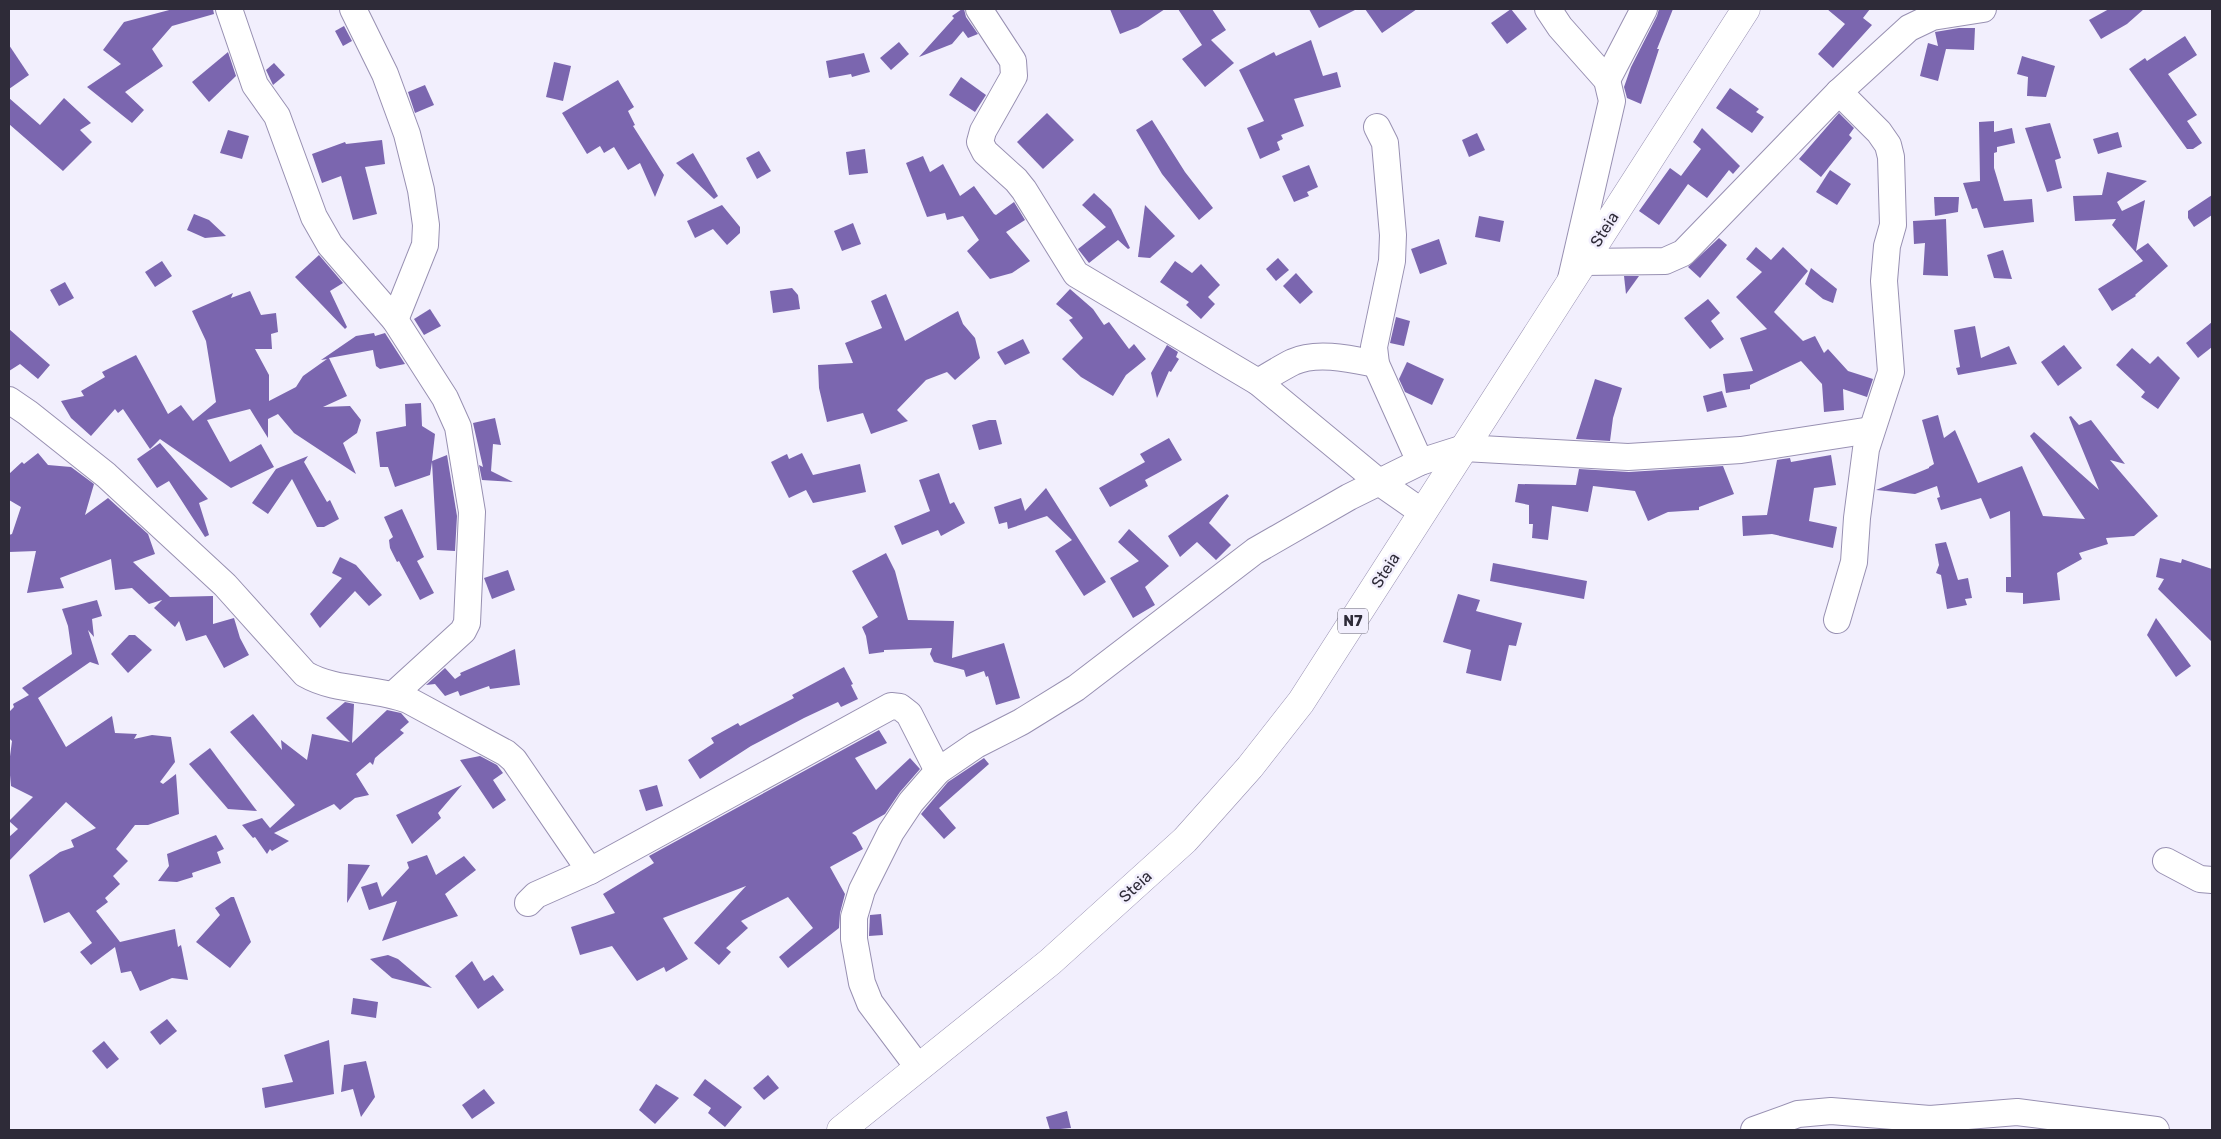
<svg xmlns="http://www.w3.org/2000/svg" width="2221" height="1139" font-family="Rubik,sans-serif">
  <rect width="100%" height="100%" fill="#f2effd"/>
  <g fill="#7b66af">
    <polygon points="173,9 213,9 214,14 172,26 152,49 163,66 125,92 144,110 132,123 87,87 121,64 103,50 124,22"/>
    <polygon points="962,9 964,9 966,17 978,34 968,38 963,31 952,44 919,57 954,18 952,16"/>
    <polygon points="1110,9 1165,9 1138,27 1120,34"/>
    <polygon points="1178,9 1212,9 1226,30 1211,40 1234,63 1205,87 1182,59 1202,45"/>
    <polygon points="1309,9 1357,9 1319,28"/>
    <polygon points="1365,9 1417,9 1382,33"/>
    <polygon points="1511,9 1527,29 1507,44 1491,23"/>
    <polygon points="1659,9 1673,9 1657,49 1659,49 1641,104 1627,98 1624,87 1631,67 1657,16"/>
    <polygon points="1827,9 1870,9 1863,18 1872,25 1833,68 1818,54 1845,24"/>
    <polygon points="2109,9 2144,9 2127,24 2101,39 2089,20"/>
    <polygon points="344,26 352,41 343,46 335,31"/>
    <polygon points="1959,28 1975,28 1974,50 1946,49 1938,81 1920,76 1928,43 1938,46 1935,32"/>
    <polygon points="2185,36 2197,55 2168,74 2197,115 2187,121 2202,143 2193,149 2187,149 2129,69 2145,58 2147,61"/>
    <polygon points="1311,40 1323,76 1337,72 1341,87 1294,99 1304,126 1281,135 1283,139 1277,142 1280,150 1260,159 1247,128 1264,121 1239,70 1274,52 1276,56"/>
    <polygon points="899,42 909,54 891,70 880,58"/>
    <polygon points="9,45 29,75 9,89"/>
    <polygon points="228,52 236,76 209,102 192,82"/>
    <polygon points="864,53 870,72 852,77 851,74 829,78 826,61"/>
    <polygon points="2022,56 2055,66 2046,97 2027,96 2028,77 2017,74"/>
    <polygon points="554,62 571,66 563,101 546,97"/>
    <polygon points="274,63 285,75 273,85 266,70"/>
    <polygon points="961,77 986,95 975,112 949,95"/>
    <polygon points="618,80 634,107 628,111 635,125 633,126 664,175 655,197 640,163 628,170 614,147 604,153 600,146 587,154 562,113"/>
    <polygon points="425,85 434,105 415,113 408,92"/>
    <polygon points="1730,88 1759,109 1756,112 1764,117 1752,133 1716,108"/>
    <polygon points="9,98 40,125 64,98 91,123 80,130 92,142 63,171 9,124"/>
    <polygon points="1047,113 1074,140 1043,169 1017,142"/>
    <polygon points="1839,113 1854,128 1849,135 1852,138 1821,177 1799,159"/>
    <polygon points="1152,120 1185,172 1213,208 1199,220 1162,174 1136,130"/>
    <polygon points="1994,121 1994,132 2012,128 2015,143 1997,147 1997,152 1994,153 1994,168 2004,201 2032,199 2034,222 1984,228 1977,208 1972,209 1963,183 1980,181 1979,122"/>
    <polygon points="2050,123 2061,158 2055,160 2062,188 2047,192 2025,128"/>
    <polygon points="1702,128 1740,166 1733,174 1729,170 1707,198 1688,184 1659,225 1639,211 1670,168 1681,176 1701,149 1693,142"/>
    <polygon points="228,130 249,136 242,159 220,153"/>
    <polygon points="2118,132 2122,147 2098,154 2093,139"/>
    <polygon points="1477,133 1485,150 1469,157 1462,140"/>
    <polygon points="382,140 385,164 365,167 377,214 353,220 341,176 322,183 312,154 345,142 346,144"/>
    <polygon points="865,149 868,173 849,175 846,152"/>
    <polygon points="759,151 771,171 757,179 746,158"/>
    <polygon points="693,153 718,196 714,199 676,163"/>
    <polygon points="923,156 930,172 943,164 960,196 974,186 994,214 996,215 1014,202 1025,220 1006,232 1030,261 1012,273 990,279 967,251 979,240 963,216 947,220 945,213 927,217 906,163"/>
    <polygon points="1309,165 1318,187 1307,192 1309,196 1294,202 1282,176"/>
    <polygon points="1830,170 1851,184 1837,205 1816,192"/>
    <polygon points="2107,172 2147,181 2117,202 2122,211 2145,200 2136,251 2148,243 2168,266 2135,295 2136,296 2112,311 2098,289 2143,261 2112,225 2116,219 2075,221 2073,196 2102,195"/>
    <polygon points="1094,193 1111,209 1130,248 1128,249 1118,240 1089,263 1078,249 1106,227 1082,205"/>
    <polygon points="2212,195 2212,215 2194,227 2188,218 2188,211"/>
    <polygon points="1934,197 1959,197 1958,212 1935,216"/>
    <polygon points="722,205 740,227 740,233 727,245 713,229 695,238 687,221"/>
    <polygon points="1145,205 1175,236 1150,258 1138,257"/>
    <polygon points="194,214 209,220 226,236 205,238 187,230"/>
    <polygon points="1479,216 1504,221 1500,242 1475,237"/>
    <polygon points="1946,219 1948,276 1923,275 1925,243 1914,244 1913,221"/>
    <polygon points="853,223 861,244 842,251 834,231"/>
    <polygon points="1719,238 1727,245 1700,278 1688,267"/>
    <polygon points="1439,239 1447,264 1420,274 1411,249"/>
    <polygon points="1756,247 1771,260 1783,247 1808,271 1774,312 1803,341 1815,336 1824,353 1828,349 1848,371 1873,379 1867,397 1843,389 1844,410 1824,412 1822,384 1801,361 1750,385 1750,389 1726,393 1723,374 1753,371 1740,338 1767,329 1736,297 1762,272 1746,259"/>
    <polygon points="2003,250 2012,279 1994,278 1987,255"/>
    <polygon points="319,255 343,283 330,291 347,327 345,329 295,277"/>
    <polygon points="1278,258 1289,270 1276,281 1266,269"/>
    <polygon points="162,261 172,276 155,287 145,272"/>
    <polygon points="1175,261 1192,273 1201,264 1220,285 1208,297 1215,304 1201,319 1186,305 1189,302 1160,282"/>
    <polygon points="1811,268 1837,289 1833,303 1823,299 1805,284"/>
    <polygon points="1296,273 1313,292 1300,304 1283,286"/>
    <polygon points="1624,276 1639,276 1626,294"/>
    <polygon points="65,282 74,298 59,306 50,290"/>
    <polygon points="792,288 798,295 800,309 773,313 770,291"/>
    <polygon points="1070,289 1093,309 1104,325 1109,322 1129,349 1134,344 1146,359 1126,375 1113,396 1081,377 1062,359 1083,338 1069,320 1073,318 1056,304"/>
    <polygon points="250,291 261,315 276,313 278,332 271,334 272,349 255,349 269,375 269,401 296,387 303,376 327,359 321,360 356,336 374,333 375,336 385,333 405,364 380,369 376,366 373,350 329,358 347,396 323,407 350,406 361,420 357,433 343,443 356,474 294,433 278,414 268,419 268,438 250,409 207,420 230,462 261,444 274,467 231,488 160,439 150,449 123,409 118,413 115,409 91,436 71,418 61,401 84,396 81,391 105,377 102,372 136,355 168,414 181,405 193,421 216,402 206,341 192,311 233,293 231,298"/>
    <polygon points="886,294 905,341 958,311 963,324 975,338 980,358 955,380 947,372 926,380 897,410 908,421 871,434 863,413 827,422 819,388 818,365 853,363 845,343 882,328 871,301"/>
    <polygon points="1708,299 1720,313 1711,321 1724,339 1710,349 1684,318"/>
    <polygon points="430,309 441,326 424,335 414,319"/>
    <polygon points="1396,317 1410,321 1404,346 1390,343"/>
    <polygon points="2212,322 2212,347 2198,358 2186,343"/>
    <polygon points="1975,326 1981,358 2009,346 2017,364 1958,375 1956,368 1960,367 1954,330"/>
    <polygon points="9,329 50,365 38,379 20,364 9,371"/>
    <polygon points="1023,339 1030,353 1005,365 997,352"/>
    <polygon points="1167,345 1178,352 1176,357 1179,359 1171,372 1169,371 1157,398 1151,373"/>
    <polygon points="2064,345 2082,368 2058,386 2041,362"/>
    <polygon points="2132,348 2150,364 2158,356 2180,378 2158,409 2141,397 2145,392 2116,365"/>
    <polygon points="1407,362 1444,379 1432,405 1405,392 1399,379"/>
    <polygon points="1595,379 1622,388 1613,418 1610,441 1576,439"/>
    <polygon points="1722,391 1727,407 1707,412 1703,396"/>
    <polygon points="421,403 422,426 435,434 432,461 447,455 457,516 455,551 437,550 432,462 430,475 395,487 388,467 380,467 376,432 406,426 405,404"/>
    <polygon points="1938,415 1944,438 1955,430 1978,483 2022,466 2043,516 2085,519 2030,436 2034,432 2099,490 2069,417 2071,416 2079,425 2091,420 2125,464 2110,460 2158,516 2134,536 2106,538 2108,544 2079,553 2082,559 2057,573 2060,600 2023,604 2023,593 2006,592 2006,577 2011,577 2010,511 1990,519 1981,498 1941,510 1937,498 1940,497 1937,486 1915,494 1876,490 1929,468 1929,467 1934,464 1922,420"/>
    <polygon points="495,418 501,445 493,444 491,471 513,482 482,480 479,465 483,467 473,423"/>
    <polygon points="989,420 996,420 1002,444 979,450 972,425"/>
    <polygon points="1169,438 1182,460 1145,480 1148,486 1110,507 1099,488 1145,462 1140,454"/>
    <polygon points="160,443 208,499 199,503 209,535 205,537 169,481 157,488 137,459"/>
    <polygon points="38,453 48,465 71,467 94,484 85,515 108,498 148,534 155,554 133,562 170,597 213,596 213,624 234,618 240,638 249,655 224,668 206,635 186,641 179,621 175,627 154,608 162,600 149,604 132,588 115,590 111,559 60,578 64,588 27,593 36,551 9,552 9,535 12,534 21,507 9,500 9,474 22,462 24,464"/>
    <polygon points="802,453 813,475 860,464 866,492 813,503 806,490 789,498 771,462 787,454 789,459"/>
    <polygon points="1831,455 1836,485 1814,488 1809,521 1837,527 1833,548 1772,534 1743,536 1742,516 1767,515 1777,460 1790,458 1791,462"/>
    <polygon points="308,456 304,462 327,502 330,500 339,519 324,527 317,527 292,479 268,514 252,503 276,469"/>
    <polygon points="1723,466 1734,494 1699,507 1699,510 1668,512 1648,521 1635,491 1593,486 1588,512 1552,506 1548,540 1532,538 1533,524 1529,524 1529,505 1515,502 1518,484 1576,485 1579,469 1629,472"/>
    <polygon points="939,473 950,504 954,502 965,523 941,536 938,530 902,545 894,526 930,511 919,480"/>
    <polygon points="1046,488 1106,582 1084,596 1055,551 1072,540 1047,516 1008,529 1007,522 999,524 994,507 1021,498 1025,511"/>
    <polygon points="1227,494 1229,496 1209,523 1231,545 1216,560 1197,542 1180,557 1168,536"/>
    <polygon points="402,509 424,557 417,561 434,593 420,600 399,561 397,562 390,548 389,540 393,537 384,517"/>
    <polygon points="1129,529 1169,566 1145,587 1155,605 1133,618 1110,578 1139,561 1118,542"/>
    <polygon points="1946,542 1958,580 1968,578 1972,598 1965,599 1967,605 1947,609 1941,575 1936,573 1939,565 1935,544"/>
    <polygon points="886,553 895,571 908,620 954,621 952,658 1004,643 1020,698 996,705 988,676 986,677 984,671 966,677 964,670 934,662 930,654 932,648 884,650 884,652 869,654 866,636 862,627 878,617 852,571"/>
    <polygon points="340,557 356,565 382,595 369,606 355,591 320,628 310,614 342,578 332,573"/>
    <polygon points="2160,558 2181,563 2182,559 2212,569 2212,642 2158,589 2164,579 2156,577"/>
    <polygon points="1493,563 1587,581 1584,599 1490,581"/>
    <polygon points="508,570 515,590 492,599 484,578"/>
    <polygon points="1458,594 1480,600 1476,611 1522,623 1516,646 1509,645 1501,681 1466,673 1471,650 1443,642"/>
    <polygon points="97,600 102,616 92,619 94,637 88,630 99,665 90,662 38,698 66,747 112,716 115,733 137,734 134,739 152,735 171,737 175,762 160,782 163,784 176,774 179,814 148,825 135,825 116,849 128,861 113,876 120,884 105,898 108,902 96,911 120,942 175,929 178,947 181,945 188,980 172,978 140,991 131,971 121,973 115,947 91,965 80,952 92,943 69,912 44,923 29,875 60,852 74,847 71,840 96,828 66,802 9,861 9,837 18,829 9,821 33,797 11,786 9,764 12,741 9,738 9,712 14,707 13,704 29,695 22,688 72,654 68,626 62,609"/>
    <polygon points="2156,618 2191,666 2176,677 2147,635"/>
    <polygon points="129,635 135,635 152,650 128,673 111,654"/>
    <polygon points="515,649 520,685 490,689 489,686 460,696 458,691 445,696 435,684 426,685 445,668 455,679 461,675 460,673"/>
    <polygon points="844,667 853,684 851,685 858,699 841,707 838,702 804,718 751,746 700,779 688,760 714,743 711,738 738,723 740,726 794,698 792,695"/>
    <polygon points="345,702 354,704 352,743 387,710 401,713 409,722 400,730 404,733 375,758 373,765 370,762 356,774 369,795 355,798 340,810 334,804 274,833 289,841 272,851 270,849 267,854 255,837 253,838 242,825 262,818 270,828 295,805 230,732 253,714 282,750 281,740 307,760 312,734 350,742 326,718"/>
    <polygon points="879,730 887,743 855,758 876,790 910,758 920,769 900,792 885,814 852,833 856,836 863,849 830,867 845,894 840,913 839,928 788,968 779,957 813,928 788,897 741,921 748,928 726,948 731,952 719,965 694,943 746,886 663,918 688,959 666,972 664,967 637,981 612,946 580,955 571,927 615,913 603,894 654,863 649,856"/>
    <polygon points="210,748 257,811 228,809 189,764"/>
    <polygon points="480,756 497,765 503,773 493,780 506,800 493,809 460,760"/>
    <polygon points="984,758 989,764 939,808 956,828 944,839 921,814 948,782"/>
    <polygon points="462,785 438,813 441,818 412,844 396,815"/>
    <polygon points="657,785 663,806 646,811 639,790"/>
    <polygon points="216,835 224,849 217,852 221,863 192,873 193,877 177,882 158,881 169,866 167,854"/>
    <polygon points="427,855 436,875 464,856 476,870 445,894 458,916 382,941 397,901 369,910 361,887 377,882 382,897 409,868 407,862"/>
    <polygon points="348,864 370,865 347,903"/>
    <polygon points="231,897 234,897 251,942 230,968 196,942 220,915 215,908"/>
    <polygon points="881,914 883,935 869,936 870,915"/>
    <polygon points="388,955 398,959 432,988 392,978 370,959"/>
    <polygon points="472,961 484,981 493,975 504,990 478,1009 455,976"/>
    <polygon points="353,998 378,1002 376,1018 351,1014"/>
    <polygon points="167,1019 177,1031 160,1045 150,1032"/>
    <polygon points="329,1040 334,1094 265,1108 262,1088 293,1082 284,1055"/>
    <polygon points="104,1041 119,1059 107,1069 92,1051"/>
    <polygon points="366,1061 375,1097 361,1117 353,1089 341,1092 344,1065"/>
    <polygon points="768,1075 779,1088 764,1100 753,1088"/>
    <polygon points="705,1079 742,1107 725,1127 708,1113 711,1108 693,1095"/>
    <polygon points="656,1084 679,1098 655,1124 639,1110"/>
    <polygon points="484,1089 495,1103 472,1119 462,1105"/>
    <polygon points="1067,1111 1071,1128 1050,1130 1046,1117"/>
  </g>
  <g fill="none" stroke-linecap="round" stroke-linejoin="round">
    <g stroke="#9890b2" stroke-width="28">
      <g id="minor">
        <polyline points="229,9 255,85 277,116 314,217 330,245 395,320 445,398 458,427 472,512 467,623 463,631 394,694"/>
        <polyline points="353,9 385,74 407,134 421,190 426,225 425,245 395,320"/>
        <polyline points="979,9 1013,61 1014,76 983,131 980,142 985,152 1016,180 1024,190 1076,274 1258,382 1379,482 1422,512"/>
        <polyline points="1548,9 1560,27 1607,80 1612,101 1571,279"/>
        <polyline points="1607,80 1644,9"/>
        <polyline points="1377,127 1385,143 1393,235 1392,261 1374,347 1376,364 1420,462"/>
        <polyline points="1583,262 1665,261 1683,253 1839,92 1909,28 1932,17 1983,9"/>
        <path d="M1258,382C1270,375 1281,368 1293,362C1317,351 1351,359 1376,364"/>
        <path d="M9,400L28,413L106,475L225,585L305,674C336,692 375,687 408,700L506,753L514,760L590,871"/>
        <polyline points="1837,620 1854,562 1857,518 1866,449 1891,372 1884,281 1887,246 1893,225 1891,157 1888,145 1879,132 1839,92"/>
        <polyline points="2166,861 2200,879 2212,880"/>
        <polyline points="528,903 536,895 590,871 891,706 900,707 909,714 938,771"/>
        <polyline points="918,1067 870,1003 862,983 854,939 854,917 862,890 891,832 911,802 938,771 976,745 1021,722 1076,688 1255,551 1349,497 1420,462 1464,448 1628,457 1741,450 1871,430"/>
        <polyline points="1754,1130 1798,1114 1831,1111 1930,1119 2017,1112 2156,1130"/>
      </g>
    </g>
    <g stroke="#9890b2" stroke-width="29">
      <polyline id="major" points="841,1130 1050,962 1185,840 1250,767 1301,702 1746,9"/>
    </g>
    <use href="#minor" stroke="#fff" stroke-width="26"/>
    <use href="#major" stroke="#fff" stroke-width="28"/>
  </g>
  <g text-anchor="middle" stroke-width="5" stroke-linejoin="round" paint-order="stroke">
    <rect fill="#f2effd" stroke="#696673" stroke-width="1" x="1338" y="608.5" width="30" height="25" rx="4"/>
    <g font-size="15" font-weight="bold" fill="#2e2b38">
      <text x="1353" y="626">N7</text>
    </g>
    <g font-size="16" fill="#2e2b38" stroke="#f2effd">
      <text transform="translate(1604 229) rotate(-57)" y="6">Steia</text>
      <text transform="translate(1385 570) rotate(-57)" y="6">Steia</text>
      <text transform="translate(1135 886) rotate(-43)" y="6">Steia</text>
    </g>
  </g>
  <rect width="2221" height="1139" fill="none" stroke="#2e2b38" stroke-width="20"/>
</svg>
